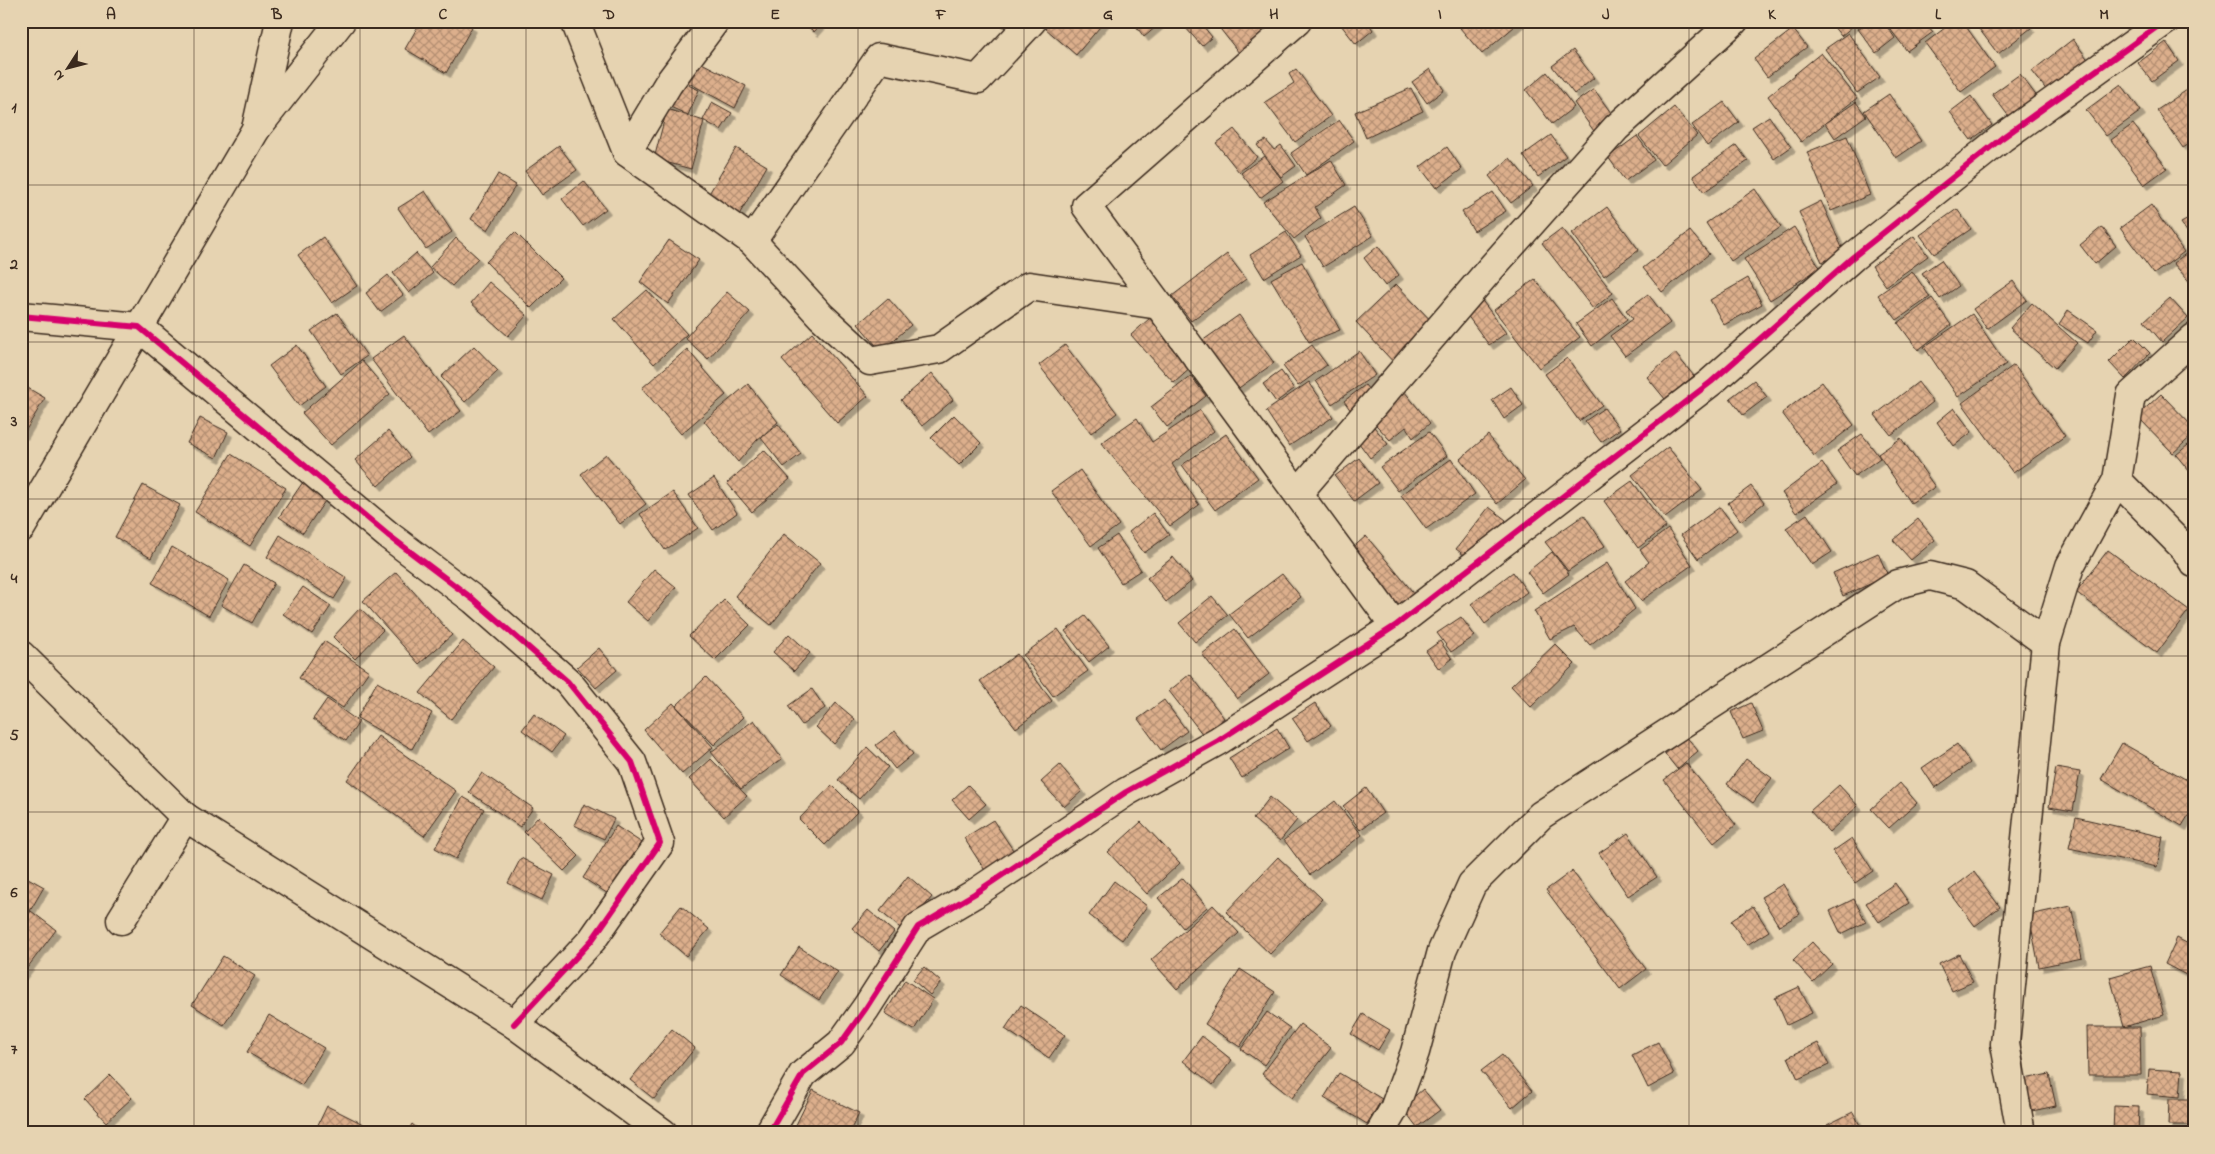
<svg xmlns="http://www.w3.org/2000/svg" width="2215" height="1154" font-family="'Indie Flower',sans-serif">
  <defs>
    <pattern id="building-cross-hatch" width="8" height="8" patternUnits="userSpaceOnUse" patternTransform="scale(1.25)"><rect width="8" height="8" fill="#dcaf8c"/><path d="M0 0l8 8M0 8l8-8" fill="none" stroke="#b48f72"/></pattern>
    <filter id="shadow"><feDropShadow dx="4.5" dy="4.5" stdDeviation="0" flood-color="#0004"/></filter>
  </defs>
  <rect width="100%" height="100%" fill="#e6d3b1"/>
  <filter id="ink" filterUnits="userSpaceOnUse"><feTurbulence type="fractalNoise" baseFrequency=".02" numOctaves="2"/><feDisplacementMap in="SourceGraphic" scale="10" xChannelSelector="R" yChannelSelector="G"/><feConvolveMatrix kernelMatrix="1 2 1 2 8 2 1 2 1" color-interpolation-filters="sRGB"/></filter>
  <g filter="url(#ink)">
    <g fill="url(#building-cross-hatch)" stroke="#3b2a1e" filter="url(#shadow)">
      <polygon points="421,21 462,21 472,27 446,73 405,49"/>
      <polygon points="802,21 824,21 814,32"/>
      <polygon points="999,21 1012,21 1003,27"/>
      <polygon points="1051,21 1105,21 1076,55 1045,28"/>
      <polygon points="1134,21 1163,21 1144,37 1133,22"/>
      <polygon points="1189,21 1199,21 1212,37 1202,46 1184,26"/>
      <polygon points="1214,21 1268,21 1273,27 1239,53"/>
      <polygon points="1346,21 1367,21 1373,30 1356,44 1341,25"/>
      <polygon points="1469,21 1521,21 1482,54 1460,28"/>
      <polygon points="1829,21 1859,21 1841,36"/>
      <polygon points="1869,21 1883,21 1895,38 1876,53 1858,29"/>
      <polygon points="1884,21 1924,21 1933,32 1907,51"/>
      <polygon points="1954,21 1962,21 1995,67 1961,92 1925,43"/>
      <polygon points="1973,21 2025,21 2031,28 1998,54"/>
      <polygon points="1793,29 1807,47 1767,77 1754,59"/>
      <polygon points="1848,33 1880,77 1857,93 1825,49"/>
      <polygon points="2073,39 2089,61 2048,92 2032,71"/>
      <polygon points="2166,42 2179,61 2152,81 2138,63"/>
      <polygon points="1573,50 1594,78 1574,94 1552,66"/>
      <polygon points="1821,53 1857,98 1801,142 1768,96"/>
      <polygon points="698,61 746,86 735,108 687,82"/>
      <polygon points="1296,69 1331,116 1295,142 1265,102 1294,83 1289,74"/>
      <polygon points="1430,69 1444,90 1427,103 1412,82"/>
      <polygon points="1547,72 1574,107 1552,124 1526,90"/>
      <polygon points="2020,74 2041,102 2013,122 1992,94"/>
      <polygon points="677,80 699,90 688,115 666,105"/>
      <polygon points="2121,84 2141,111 2106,136 2086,110"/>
      <polygon points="2193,86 2194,141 2183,148 2157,110"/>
      <polygon points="1411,88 1423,111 1366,138 1355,112"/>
      <polygon points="1594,89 1616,120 1596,134 1574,103"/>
      <polygon points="1889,94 1921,141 1896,158 1864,111"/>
      <polygon points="1971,96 1992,125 1971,140 1950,112"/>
      <polygon points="712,102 732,113 721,130 703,120"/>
      <polygon points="1724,102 1739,122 1707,146 1692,125"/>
      <polygon points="1856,102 1866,116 1835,138 1825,123"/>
      <polygon points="1674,107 1697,135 1662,165 1639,136"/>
      <polygon points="667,109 704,121 691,169 654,159"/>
      <polygon points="1769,116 1791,147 1774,159 1752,127"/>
      <polygon points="1339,120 1354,141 1306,175 1291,153"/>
      <polygon points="2133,124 2167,168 2144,185 2111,140"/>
      <polygon points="1234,129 1257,157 1239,172 1216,143"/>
      <polygon points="1551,135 1566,156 1538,177 1523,155"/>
      <polygon points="1637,136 1654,160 1625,181 1608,157"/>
      <polygon points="1847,136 1870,195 1831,211 1807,152"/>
      <polygon points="1266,140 1274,150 1281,145 1296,166 1281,177 1257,145"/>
      <polygon points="1736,145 1748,161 1704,192 1693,176"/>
      <polygon points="559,146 577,170 542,195 525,171"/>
      <polygon points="1447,147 1462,169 1436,188 1420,167"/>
      <polygon points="736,148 767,166 736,220 704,202"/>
      <polygon points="1264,156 1283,181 1260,198 1241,173"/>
      <polygon points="1510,158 1533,186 1511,203 1489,176"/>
      <polygon points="1331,160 1346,185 1315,207 1321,218 1294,239 1263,202"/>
      <polygon points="498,174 516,185 488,230 471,219"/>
      <polygon points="584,181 606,209 583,226 562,199"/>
      <polygon points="1755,189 1781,227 1731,261 1706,223"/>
      <polygon points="425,191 452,232 426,249 398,208"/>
      <polygon points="1493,192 1506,211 1474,231 1462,212"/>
      <polygon points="1821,201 1844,252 1822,262 1799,212"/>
      <polygon points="2151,205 2184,252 2154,274 2120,228"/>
      <polygon points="1354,207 1373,236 1323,267 1305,237"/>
      <polygon points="1607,207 1639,250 1604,276 1572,233"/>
      <polygon points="1957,209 1971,229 1934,254 1920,235"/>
      <polygon points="2194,216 2194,242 2181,223"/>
      <polygon points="1794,227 1820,268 1770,300 1744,259"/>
      <polygon points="2102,227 2116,246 2095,264 2080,245"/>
      <polygon points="1562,228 1613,293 1593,309 1542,243"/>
      <polygon points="1690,231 1709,254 1662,292 1643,268"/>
      <polygon points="515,232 561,278 531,308 486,262"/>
      <polygon points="1286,232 1301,255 1264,278 1250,255"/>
      <polygon points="1914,236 1928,256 1886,286 1872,266"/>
      <polygon points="323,237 357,286 332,303 298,255"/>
      <polygon points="456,238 478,258 452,286 430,267"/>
      <polygon points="669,240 699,260 668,304 640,282"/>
      <polygon points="1378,246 1399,275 1385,286 1364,258"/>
      <polygon points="2194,248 2194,287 2173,263"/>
      <polygon points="416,253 433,273 409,293 393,273"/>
      <polygon points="1227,254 1246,279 1191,321 1172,296"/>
      <polygon points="1941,260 1959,286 1940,299 1922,273"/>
      <polygon points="1302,262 1340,330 1309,342 1271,279"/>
      <polygon points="1912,271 1930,297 1897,320 1878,295"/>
      <polygon points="388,275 403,295 380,312 366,293"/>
      <polygon points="1748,278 1762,304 1724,325 1710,300"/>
      <polygon points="1535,279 1580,337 1539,368 1494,310"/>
      <polygon points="2013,281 2027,300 1987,329 1973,309"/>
      <polygon points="489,282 527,315 508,336 471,303"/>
      <polygon points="1396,284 1437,327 1397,366 1356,322"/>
      <polygon points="647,290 687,334 654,364 614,319"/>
      <polygon points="727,292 750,312 708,359 685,338"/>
      <polygon points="1648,294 1670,323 1625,356 1610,336 1633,319 1626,310"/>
      <polygon points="1478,295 1506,333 1489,345 1461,307"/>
      <polygon points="888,298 911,325 881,351 858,324"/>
      <polygon points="1612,298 1627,319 1592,346 1576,324"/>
      <polygon points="1932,298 1951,325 1918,350 1898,323"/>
      <polygon points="2170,298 2188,318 2162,342 2144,321"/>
      <polygon points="2032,303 2077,343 2055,368 2010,328"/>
      <polygon points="2068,310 2097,330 2088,343 2059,324"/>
      <polygon points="337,313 367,356 341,374 311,331"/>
      <polygon points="1972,314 2006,364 1958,397 1924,347"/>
      <polygon points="1239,315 1274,363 1236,390 1202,341"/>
      <polygon points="1150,318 1193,366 1174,383 1131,335"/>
      <polygon points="812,333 868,396 837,423 782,360"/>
      <polygon points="404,335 461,411 428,435 371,359"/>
      <polygon points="2134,337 2150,353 2125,379 2109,362"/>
      <polygon points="297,345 326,386 299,406 269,366"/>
      <polygon points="1065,345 1117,413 1091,433 1039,365"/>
      <polygon points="1312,345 1327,365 1298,386 1283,366"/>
      <polygon points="474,346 498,371 465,402 441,377"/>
      <polygon points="687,349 726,395 681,434 642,388"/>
      <polygon points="1359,351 1375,375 1332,404 1316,381"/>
      <polygon points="1675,353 1694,376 1665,399 1647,377"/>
      <polygon points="1567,358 1602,405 1579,421 1545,374"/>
      <polygon points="362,361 390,394 331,445 302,413"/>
      <polygon points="2014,365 2065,436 2013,473 1962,403"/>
      <polygon points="1281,371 1294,389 1276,402 1263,384"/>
      <polygon points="932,373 953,400 922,426 901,400"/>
      <polygon points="1191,376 1206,396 1167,427 1151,407"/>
      <polygon points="1754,380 1767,397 1743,415 1730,398"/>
      <polygon points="1309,382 1333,417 1289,446 1266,411"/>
      <polygon points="1822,382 1854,425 1814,456 1782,413"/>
      <polygon points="1918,382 1933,402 1891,435 1875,415"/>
      <polygon points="21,384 45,398 23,435 21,434"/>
      <polygon points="748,384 778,422 757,440 738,462 704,421"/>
      <polygon points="1365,385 1373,395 1351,411 1344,401"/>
      <polygon points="1400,386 1430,423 1413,438 1406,427 1390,440 1366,414"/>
      <polygon points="1511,387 1523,405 1504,419 1492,400"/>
      <polygon points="2161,394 2194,428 2194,434 2173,453 2137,416"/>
      <polygon points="1604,408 1620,429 1601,442 1585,421"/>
      <polygon points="1954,408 1972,432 1954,446 1937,422"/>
      <polygon points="1200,410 1214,431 1172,464 1199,505 1170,526 1101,443 1137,418 1152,442"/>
      <polygon points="954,415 981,443 959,465 931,438"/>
      <polygon points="200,418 228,432 216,458 187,443"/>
      <polygon points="1370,422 1388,444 1370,458 1353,435"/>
      <polygon points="778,424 801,454 784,467 761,438"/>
      <polygon points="388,431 410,457 378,486 355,460"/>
      <polygon points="1429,432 1447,456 1398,491 1380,467"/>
      <polygon points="1226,434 1258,478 1215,510 1182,465"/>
      <polygon points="1862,434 1880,458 1855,476 1837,451"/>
      <polygon points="1488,435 1525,480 1497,504 1460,459"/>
      <polygon points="1901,438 1935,487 1911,503 1878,454"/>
      <polygon points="2194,440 2194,477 2176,455"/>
      <polygon points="1668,447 1702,490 1665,518 1632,475"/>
      <polygon points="764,450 790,479 752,512 727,483"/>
      <polygon points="231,454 286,488 250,546 195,512"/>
      <polygon points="606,454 646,504 620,524 581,474"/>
      <polygon points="1359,458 1378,483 1354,501 1335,476"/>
      <polygon points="1451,459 1475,494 1426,529 1401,495"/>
      <polygon points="1822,463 1837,484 1796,513 1782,493"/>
      <polygon points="1080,470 1119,525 1091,546 1051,491"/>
      <polygon points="714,478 737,513 713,530 689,495"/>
      <polygon points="1632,481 1666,527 1638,548 1604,501"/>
      <polygon points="303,482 327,498 303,533 279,517"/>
      <polygon points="143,485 180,505 151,558 115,537"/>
      <polygon points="1751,486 1764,503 1741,521 1728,503"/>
      <polygon points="673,492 698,528 665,550 640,514"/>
      <polygon points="1489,507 1506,520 1473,562 1456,549"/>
      <polygon points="1720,507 1737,530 1698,559 1681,535"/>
      <polygon points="1153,513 1169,535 1144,553 1129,532"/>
      <polygon points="1807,514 1832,552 1812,565 1786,528"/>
      <polygon points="1584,515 1605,546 1568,571 1545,542"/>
      <polygon points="1918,519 1935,540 1911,560 1893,540"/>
      <polygon points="1668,529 1692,565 1641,601 1625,581 1649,562 1640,550"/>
      <polygon points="784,534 820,563 771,625 735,596"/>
      <polygon points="280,535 347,578 334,599 267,557"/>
      <polygon points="1117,535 1141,570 1121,583 1098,548"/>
      <polygon points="1366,536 1417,597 1400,611 1349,551"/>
      <polygon points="172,547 229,580 209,616 152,583"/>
      <polygon points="2108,550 2189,610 2157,653 2076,592"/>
      <polygon points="1552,552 1569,574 1543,593 1527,572"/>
      <polygon points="1878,553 1888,576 1843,596 1833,573"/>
      <polygon points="1173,557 1192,581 1166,602 1147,578"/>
      <polygon points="1607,563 1635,609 1590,645 1574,627 1550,639 1534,611"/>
      <polygon points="244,565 274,583 252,623 221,605"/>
      <polygon points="654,569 676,587 648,621 626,602"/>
      <polygon points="396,572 452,635 419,664 363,601"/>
      <polygon points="1513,572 1527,592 1485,624 1471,604"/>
      <polygon points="1282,574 1301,597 1248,638 1229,614"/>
      <polygon points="303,587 331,606 312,634 283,614"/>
      <polygon points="1212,596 1228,615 1195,642 1179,623"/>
      <polygon points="724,600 750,625 715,660 689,636"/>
      <polygon points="360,608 383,630 355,659 333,637"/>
      <polygon points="1085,616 1109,646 1089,662 1065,631"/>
      <polygon points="1461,617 1475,636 1451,652 1437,633"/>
      <polygon points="1058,629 1088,671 1053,696 1023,655"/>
      <polygon points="1235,629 1269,674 1237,699 1202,654"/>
      <polygon points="789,634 810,653 794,671 773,652"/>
      <polygon points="324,641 369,671 343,708 299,678"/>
      <polygon points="463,641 494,667 451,719 420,693"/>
      <polygon points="1440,641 1452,659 1439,669 1426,651"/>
      <polygon points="1555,644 1575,664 1531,707 1511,686"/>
      <polygon points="599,648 617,670 596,688 577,667"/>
      <polygon points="1017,654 1052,701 1016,728 980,681"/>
      <polygon points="1190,674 1224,718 1203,735 1169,691"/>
      <polygon points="706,677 743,717 714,745 676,706"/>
      <polygon points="377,682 432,713 412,749 357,718"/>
      <polygon points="812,689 825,708 802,725 788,706"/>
      <polygon points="327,699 359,722 346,741 313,719"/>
      <polygon points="1164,700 1187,731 1161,750 1138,719"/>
      <polygon points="673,703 713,747 682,774 644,730"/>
      <polygon points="836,703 855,719 834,744 816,727"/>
      <polygon points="1315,703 1331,726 1308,741 1292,718"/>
      <polygon points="1751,703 1763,731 1743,739 1731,712"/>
      <polygon points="534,714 564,736 552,752 522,730"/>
      <polygon points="754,720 782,759 741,789 711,752"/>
      <polygon points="1277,728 1289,748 1242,778 1229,758"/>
      <polygon points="895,731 913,754 895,769 876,745"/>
      <polygon points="378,736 456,791 424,836 347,780"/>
      <polygon points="1686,736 1698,751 1677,769 1665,754"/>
      <polygon points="2122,743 2194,784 2194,806 2182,826 2101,779"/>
      <polygon points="1957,744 1970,763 1935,788 1922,768"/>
      <polygon points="867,747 888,767 859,799 838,780"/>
      <polygon points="711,759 747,796 724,817 689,779"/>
      <polygon points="1746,759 1772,778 1753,803 1727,784"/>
      <polygon points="1686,763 1736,825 1714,843 1664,780"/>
      <polygon points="1060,765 1082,791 1064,807 1041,782"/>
      <polygon points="2056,768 2080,772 2073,811 2049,807"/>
      <polygon points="482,773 533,808 520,827 469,792"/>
      <polygon points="1900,783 1917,803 1889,828 1871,809"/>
      <polygon points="832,785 858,811 825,845 799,819"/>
      <polygon points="968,785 986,804 969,819 952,800"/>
      <polygon points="1839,785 1858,806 1829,832 1810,811"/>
      <polygon points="1366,788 1383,813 1360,830 1343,806"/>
      <polygon points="463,797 484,809 456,859 435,848"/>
      <polygon points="1270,797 1297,820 1280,841 1253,819"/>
      <polygon points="1335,801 1362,835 1310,875 1284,840"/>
      <polygon points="584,804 614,819 604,839 574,825"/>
      <polygon points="539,816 579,856 564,871 524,832"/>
      <polygon points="2076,817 2163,837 2157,867 2069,848"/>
      <polygon points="993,820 1015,853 986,872 964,838"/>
      <polygon points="1141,822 1180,863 1147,894 1108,852"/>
      <polygon points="616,826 642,843 610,895 583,878"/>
      <polygon points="1628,833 1657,877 1628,896 1599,853"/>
      <polygon points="1852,838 1873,871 1855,883 1833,851"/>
      <polygon points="1278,857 1322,899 1270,954 1226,912"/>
      <polygon points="521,858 554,875 542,900 508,883"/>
      <polygon points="1572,871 1646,969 1620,989 1546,890"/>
      <polygon points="1974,872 2000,907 1975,926 1949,891"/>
      <polygon points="21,874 44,887 30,911 21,906"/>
      <polygon points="908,876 932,897 904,931 880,911"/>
      <polygon points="1183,878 1207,907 1183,928 1158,898"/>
      <polygon points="1114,881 1147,906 1122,940 1089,915"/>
      <polygon points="1895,883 1909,903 1879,922 1866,903"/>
      <polygon points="1783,884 1800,914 1779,926 1761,897"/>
      <polygon points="1854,899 1866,922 1841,934 1830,911"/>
      <polygon points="1213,905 1239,933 1177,989 1151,960"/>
      <polygon points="681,906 709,929 686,956 659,933"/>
      <polygon points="1753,906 1769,931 1747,945 1731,921"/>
      <polygon points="2071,906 2082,958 2039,967 2029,915"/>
      <polygon points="868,910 894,932 879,951 852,928"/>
      <polygon points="31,911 56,930 21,976 21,925"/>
      <polygon points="2177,938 2194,947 2194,960 2186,975 2165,964"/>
      <polygon points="1812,942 1832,964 1813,982 1793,960"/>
      <polygon points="799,947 838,972 819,1000 781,975"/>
      <polygon points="1959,954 1973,982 1952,991 1939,964"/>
      <polygon points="223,956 255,976 224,1025 192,1005"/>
      <polygon points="2150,966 2164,1015 2124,1027 2110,977"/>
      <polygon points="924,967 941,982 930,995 913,980"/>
      <polygon points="1240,969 1275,992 1240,1047 1205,1024"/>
      <polygon points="905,980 933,999 914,1030 885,1013"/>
      <polygon points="1799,987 1812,1013 1787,1025 1775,998"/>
      <polygon points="1021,1005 1065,1035 1049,1058 1005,1029"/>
      <polygon points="1267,1012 1290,1028 1264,1065 1241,1049"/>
      <polygon points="1363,1014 1390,1030 1378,1050 1351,1034"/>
      <polygon points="269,1015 324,1048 302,1085 247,1052"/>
      <polygon points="1300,1024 1331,1048 1292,1098 1262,1074"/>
      <polygon points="2087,1027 2140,1027 2141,1075 2088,1075"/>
      <polygon points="672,1029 695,1048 654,1099 630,1080"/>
      <polygon points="1202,1036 1232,1060 1213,1085 1183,1061"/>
      <polygon points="1658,1042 1674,1074 1648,1088 1632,1055"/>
      <polygon points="1818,1043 1829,1065 1798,1079 1788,1057"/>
      <polygon points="1502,1055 1532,1091 1512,1108 1481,1071"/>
      <polygon points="2149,1069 2182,1071 2180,1097 2147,1094"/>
      <polygon points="1339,1073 1382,1099 1367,1124 1324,1098"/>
      <polygon points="2049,1074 2056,1106 2032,1111 2025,1079"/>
      <polygon points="110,1075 132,1098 106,1122 85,1099"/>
      <polygon points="1423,1089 1440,1110 1417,1127 1402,1107"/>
      <polygon points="813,1090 859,1113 849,1133 792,1133"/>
      <polygon points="2169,1099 2194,1099 2194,1125 2168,1125"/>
      <polygon points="327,1106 381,1133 314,1133"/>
      <polygon points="2114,1106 2139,1107 2138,1133 2113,1133"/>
      <polygon points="1853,1112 1864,1133 1831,1133 1827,1125"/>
      <polygon points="412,1124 423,1133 407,1133"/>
      <polygon points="1668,1125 1673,1133 1657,1133"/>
    </g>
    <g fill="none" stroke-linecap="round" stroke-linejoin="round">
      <g stroke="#3b2a1e" stroke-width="31">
        <g id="street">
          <polyline points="575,21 627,152 752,241 821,316 870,361 939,349 1029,286 1159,305"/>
          <polyline points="1297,21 1086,206 1395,626"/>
          <polyline points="256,129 280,21"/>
          <polyline points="627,152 668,84 715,21"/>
          <polyline points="752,241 879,58 978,79 1032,21"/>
          <polyline points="21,316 139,327 388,535 474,600 568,682 632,762 660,843 592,940 514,1024"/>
          <polyline points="2117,480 2185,549 2194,563"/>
          <polyline points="1298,493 1492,267 1616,128 1734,21"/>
          <polyline points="21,655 185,817 514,1024 663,1133"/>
          <polyline points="121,920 185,817"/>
          <polyline points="769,1133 803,1074 841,1043 866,1008 918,927 974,894 1126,792 1218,741 1395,626 1711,382 1853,257 2002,138 2165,21"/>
          <polyline points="1380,1133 1394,1109 1415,1052 1442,951 1472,884 1541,815 1898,584 1930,576 1966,585 2046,643"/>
          <polyline points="2021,1133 2005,1044 2046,643 2070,566 2117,480 2131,395 2194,338"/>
        </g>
      </g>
      <g stroke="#3b2a1e" stroke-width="31">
        <polyline id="secondary" points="21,528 256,129 341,21"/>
      </g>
      <use href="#street" stroke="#e6d3b1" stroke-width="28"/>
      <use href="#secondary" stroke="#e6d3b1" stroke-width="28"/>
      <g stroke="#e6d3b1" stroke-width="9">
        <g id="cycleway">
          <polyline points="21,316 139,327 388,535 474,600 568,682 632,762 660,843 592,940 514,1024"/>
          <polyline points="769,1133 803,1074 841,1043 866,1008 918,927 974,894 1126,792 1218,741 1395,626 1711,382 1853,257 2002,138 2165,21"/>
        </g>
      </g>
      <use href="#cycleway" stroke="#d6006c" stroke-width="6"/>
    </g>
  </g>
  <path fill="none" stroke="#3b2a1e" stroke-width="1" stroke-opacity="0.55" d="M194,21V1133M360,21V1133M526,21V1133M692,21V1133M858,21V1133M1024,21V1133M1191,21V1133M1357,21V1133M1523,21V1133M1689,21V1133M1855,21V1133M2021,21V1133M21,185H2194M21,342H2194M21,499H2194M21,656H2194M21,812H2194M21,970H2194"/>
  <rect width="2215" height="1154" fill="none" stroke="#e6d3b1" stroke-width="55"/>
  <g transform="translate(68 68) rotate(234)" stroke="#e6d3b1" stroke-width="4" paint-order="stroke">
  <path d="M0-4L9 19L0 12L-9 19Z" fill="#3b2a1e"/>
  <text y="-8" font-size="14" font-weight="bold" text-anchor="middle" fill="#3b2a1e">N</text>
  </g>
  <rect x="28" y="28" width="2160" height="1098" fill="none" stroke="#3b2a1e" stroke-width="2"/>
  <g font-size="16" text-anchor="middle" font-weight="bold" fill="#3b2a1e">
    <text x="111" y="19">A</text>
    <text x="277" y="19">B</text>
    <text x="443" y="19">C</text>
    <text x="609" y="19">D</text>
    <text x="775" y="19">E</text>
    <text x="941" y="19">F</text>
    <text x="1108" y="19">G</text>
    <text x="1274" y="19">H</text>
    <text x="1440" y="19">I</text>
    <text x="1606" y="19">J</text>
    <text x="1772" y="19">K</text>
    <text x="1938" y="19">L</text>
    <text x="2104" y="19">M</text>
    <text x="14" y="112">1</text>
    <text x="14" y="269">2</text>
    <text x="14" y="426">3</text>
    <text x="14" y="583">4</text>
    <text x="14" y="740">5</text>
    <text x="14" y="897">6</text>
    <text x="14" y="1054">7</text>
  </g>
</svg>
